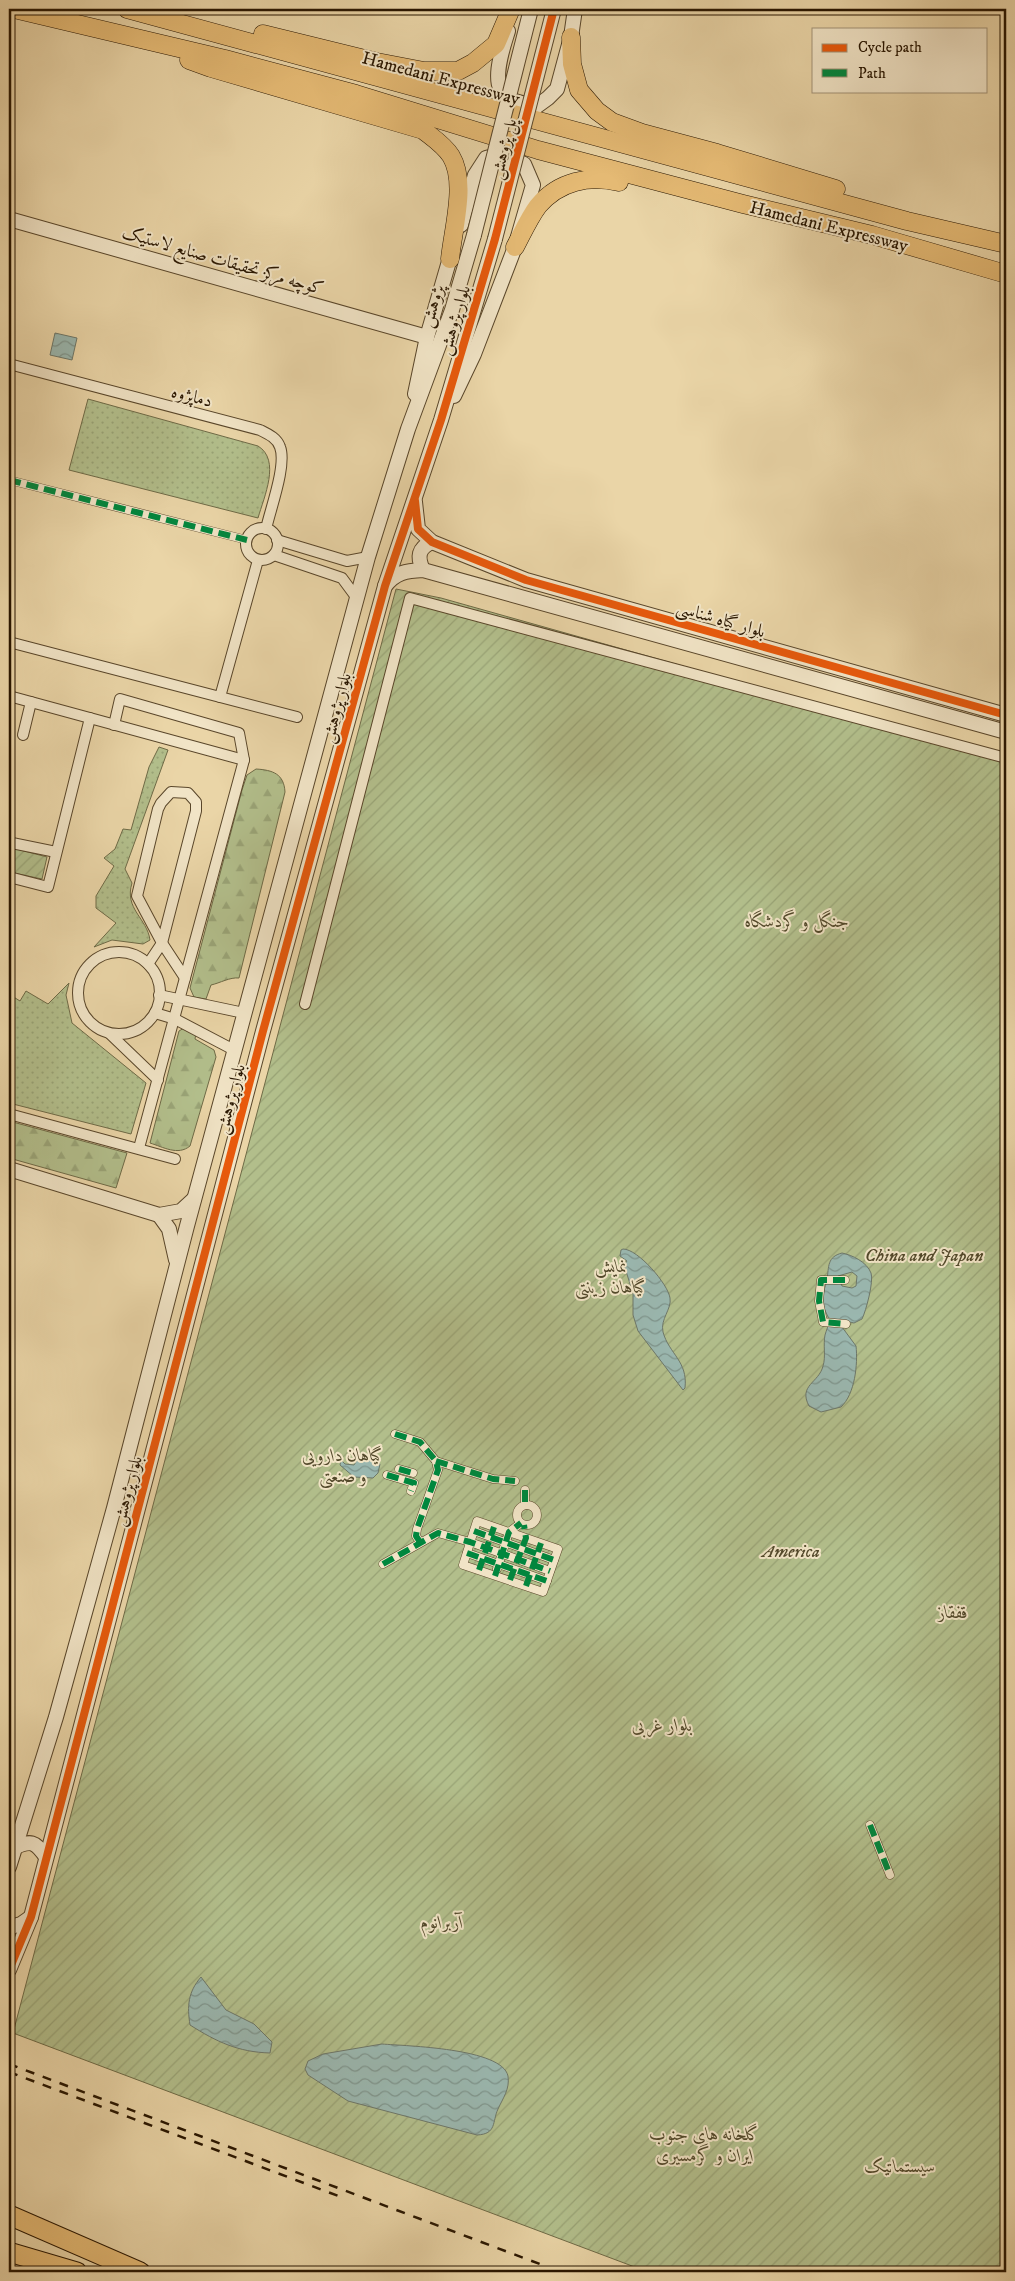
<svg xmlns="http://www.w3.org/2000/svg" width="1015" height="2281" font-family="'IM FELL DW Pica',Amiri,serif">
  <defs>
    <pattern id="grass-dots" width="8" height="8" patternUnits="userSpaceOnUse" patternTransform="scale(1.25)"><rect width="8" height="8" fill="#b2be8b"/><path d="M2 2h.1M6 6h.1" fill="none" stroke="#99a376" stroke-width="1.8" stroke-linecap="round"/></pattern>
    <pattern id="forest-firs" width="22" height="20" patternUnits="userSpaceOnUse" patternTransform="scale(1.25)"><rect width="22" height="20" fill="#b2be8b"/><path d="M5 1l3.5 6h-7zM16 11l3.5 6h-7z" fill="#99a376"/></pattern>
    <pattern id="garden-furrows" width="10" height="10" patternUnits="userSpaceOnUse" patternTransform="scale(1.25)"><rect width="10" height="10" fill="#b2be8b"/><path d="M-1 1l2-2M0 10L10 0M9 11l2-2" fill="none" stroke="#99a376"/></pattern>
    <pattern id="water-waves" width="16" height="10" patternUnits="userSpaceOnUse" patternTransform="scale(1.25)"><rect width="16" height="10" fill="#9ab7af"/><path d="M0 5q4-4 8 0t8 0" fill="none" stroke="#7e948c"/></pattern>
  </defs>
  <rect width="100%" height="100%" fill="#ead5a7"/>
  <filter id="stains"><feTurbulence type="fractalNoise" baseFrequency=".004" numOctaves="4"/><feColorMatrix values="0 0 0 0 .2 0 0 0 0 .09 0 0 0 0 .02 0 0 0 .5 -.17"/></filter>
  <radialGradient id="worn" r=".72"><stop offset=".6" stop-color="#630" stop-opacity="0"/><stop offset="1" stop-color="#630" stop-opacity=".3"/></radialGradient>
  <g fill="url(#grass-dots)" stroke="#6e6a46">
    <path d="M88,399L258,446C281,460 264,497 258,518L69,470Z"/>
    <path d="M159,747L168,750L125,869L132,883C124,909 147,918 150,940L143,944L112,940L94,947L116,923L96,908V896L114,866L104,858L115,849L123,829L131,830L149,767Z"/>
    <polygon points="69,983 66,995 72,1023 146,1083 131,1134 9,1103 9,1000 12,996 20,1001 26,991 48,1004"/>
  </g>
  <g fill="url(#forest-firs)" stroke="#6e6a46">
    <path d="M256,769C273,770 284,774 285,792L239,978C230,977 220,983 211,985L206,999L194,997L190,988L242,790L247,775Z"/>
    <path d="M184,1028L196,1033L195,1039L214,1050L216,1057L190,1146C178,1156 163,1147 150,1143L179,1031Z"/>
    <polygon points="9,1121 127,1153 116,1188 9,1158"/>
  </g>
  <g fill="url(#garden-furrows)" stroke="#6e6a46">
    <polygon points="396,589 441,598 1006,757 1006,2272 648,2272 13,2033"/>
    <polygon points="9,847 47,857 42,879 9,872"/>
  </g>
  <g fill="url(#water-waves)" stroke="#6d7769" fill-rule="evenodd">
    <polygon points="55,333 77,338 72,360 50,355"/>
    <path d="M623,1249C638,1249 668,1284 670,1298C672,1309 660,1319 663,1332C669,1354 688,1361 685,1388L683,1390L638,1331L633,1315V1293L624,1265L627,1261L620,1256L621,1250Z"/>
    <path d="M842,1253C852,1255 867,1262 871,1273C874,1281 866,1311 862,1319L854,1323L846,1321L842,1327L856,1346C858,1364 855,1394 841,1407L821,1412L809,1406C798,1385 819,1383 823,1366C826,1357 823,1345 825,1335C826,1331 829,1325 829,1320C828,1315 823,1309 823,1302C822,1294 825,1288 827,1280C829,1266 827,1257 842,1253ZM852,1272L857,1276L856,1286L852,1288L842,1286L838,1276Z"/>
    <polygon points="365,1455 376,1459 380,1464 378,1473 373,1478 354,1477 340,1465 341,1460 345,1464 354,1465 359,1457"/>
    <path d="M201,1977L226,2010L254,2024L272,2042L270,2053C238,2052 217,2042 190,2025C187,2006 188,1992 201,1977Z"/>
    <path d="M382,2044C406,2046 502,2048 508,2076C510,2089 503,2098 498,2109C492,2122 497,2134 477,2135L348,2101L308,2075L305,2069L308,2061L323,2054Z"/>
  </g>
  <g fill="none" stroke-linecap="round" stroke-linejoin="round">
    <g stroke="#59462a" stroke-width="9">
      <g id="pedestrian">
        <polyline points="9,480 247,540"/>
        <polyline points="845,1280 821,1280 819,1301 823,1322 846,1324"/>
        <polyline points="395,1434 420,1442 436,1461 438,1470 417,1529 416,1536 420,1542"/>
        <polyline points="436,1461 493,1479 515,1481"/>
        <polyline points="399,1469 413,1473"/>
        <polyline points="387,1475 414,1483 411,1491"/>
        <polyline points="525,1490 525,1505"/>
        <circle cx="527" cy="1515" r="10"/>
        <polygon points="477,1521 558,1549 543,1592 463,1565"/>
        <polyline points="474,1531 554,1560"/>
        <polyline points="467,1553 547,1581"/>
        <polyline points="383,1564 438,1533 470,1542 550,1571"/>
        <polyline points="497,1569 509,1532 521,1523"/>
        <polyline points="870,1825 890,1875"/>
        <polyline points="1005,1858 1006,1855"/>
      </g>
    </g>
    <g stroke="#59462a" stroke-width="12">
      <g id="minor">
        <path d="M9,364L260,430C268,434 277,438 280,447C287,465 270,510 266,529"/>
        <circle cx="262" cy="544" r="16"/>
        <polyline points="277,540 347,561 368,557"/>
        <polyline points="274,555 342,578 356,597"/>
        <polyline points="9,642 220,697 258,560"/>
        <polyline points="9,696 244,760 139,1148"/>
        <polyline points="220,697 297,717"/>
        <polyline points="114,725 120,699 239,733 244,760"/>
        <polyline points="23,735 31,702"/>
        <polygon points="171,792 188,793 196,802 196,811 162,943 137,896 158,809 161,803"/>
        <polyline points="12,843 56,852"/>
        <polyline points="9,877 48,887 90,718"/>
        <circle cx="119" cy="993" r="41"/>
        <polyline points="148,964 162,943 185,978"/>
        <polyline points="159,995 244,1013"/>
        <polyline points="305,1004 410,598 1006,758"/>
        <polyline points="155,1013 175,1019 234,1050"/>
        <polyline points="109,1033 158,1080"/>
        <polyline points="9,1114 175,1159"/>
      </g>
    </g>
    <g stroke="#59462a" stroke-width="16">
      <g id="tertiary">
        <path d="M508,31C503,47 489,86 507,97C515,103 527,104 537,106L548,98L557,89L571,37L575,9"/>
        <polyline points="9,219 427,337"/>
        <polyline points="415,394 427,337 452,251"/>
        <polyline points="454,396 474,354 515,247 533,185 524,164 501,154 486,158 475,175 461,225"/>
        <polyline points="415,502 418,529 432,542 526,580 1006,715"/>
        <path d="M423,570C417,557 418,548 432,542"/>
        <path d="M385,586C396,572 406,571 423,570L1006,732"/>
        <polyline points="9,1169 159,1215 181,1211 194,1199"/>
        <polyline points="159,1215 169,1229 176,1260"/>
        <path d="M13,1848C31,1840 35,1841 46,1857"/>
        <polyline points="9,1867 56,1717 114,1508 187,1226 368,557 408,429 452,310 474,235"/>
        <polyline points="9,1925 11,1927 21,1924 31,1917"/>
        <polyline points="9,1970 31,1917 263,1031 385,586 441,420 495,239"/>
      </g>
    </g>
    <g stroke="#291600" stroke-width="19">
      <g id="trunk">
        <polyline points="14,9 225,59 356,94 538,150 743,204 872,235 1006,274"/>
        <polyline points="127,9 907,221 1006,244"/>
        <polyline points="263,34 377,62 424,71 458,71 473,63 496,44 511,9"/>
        <polyline points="571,37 572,64 579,90 597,111 612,122 642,133 717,153 836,189"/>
        <path d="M189,60L211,68L423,130C433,138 444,145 451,156C467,182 453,229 450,259"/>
        <path d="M515,247C522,234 529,218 538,206C559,181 589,175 619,182"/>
      </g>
    </g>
    <g stroke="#291600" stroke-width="21">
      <g id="motorway">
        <polyline points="9,2215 140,2272"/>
        <polyline points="9,2252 77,2272"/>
      </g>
    </g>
    <use href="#pedestrian" stroke="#f1e4c6" stroke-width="8"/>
    <use href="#minor" stroke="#f1e4c6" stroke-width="10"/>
    <use href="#tertiary" stroke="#f1e4c6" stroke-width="14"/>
    <use href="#trunk" stroke="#e5ba74" stroke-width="18"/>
    <use href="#motorway" stroke="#e5ba74" stroke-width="19"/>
    <g stroke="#291600" stroke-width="2.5" stroke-dasharray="9 9" stroke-linecap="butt">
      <polyline points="9,2064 561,2272"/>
      <polyline points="9,2072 341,2197"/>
    </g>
    <g stroke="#59462a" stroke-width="16" stroke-linecap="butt">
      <g id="tertiary-bridge">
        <polyline points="474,235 531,9"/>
        <polyline points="495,239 554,9"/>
      </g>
    </g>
    <use href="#tertiary-bridge" stroke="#f1e4c6" stroke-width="14"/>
    <g stroke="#00873e" stroke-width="6" stroke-dasharray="12 6" stroke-linecap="butt">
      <polyline points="9,480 247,540"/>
      <polyline points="845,1280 821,1280 819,1301 823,1322 846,1324"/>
      <polyline points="395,1434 420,1442 436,1461 438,1470 417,1529 416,1536 420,1542"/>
      <polyline points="436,1461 493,1479 515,1481"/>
      <polyline points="399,1469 413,1473"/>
      <polyline points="387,1475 414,1483 411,1491"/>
      <polyline points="525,1490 525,1505"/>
      <polyline points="474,1531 554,1560"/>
      <polyline points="467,1553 547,1581"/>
      <polyline points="383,1564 438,1533 470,1542 550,1571"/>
      <polyline points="479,1570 494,1527"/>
      <polyline points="495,1576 509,1532 521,1523"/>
      <polyline points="510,1580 526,1538 524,1525"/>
      <polyline points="526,1586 541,1543"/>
      <polyline points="870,1825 890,1875"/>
      <polyline points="1005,1858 1006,1855"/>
    </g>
    <g stroke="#f1e4c6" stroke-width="11">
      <g id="cycleway">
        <polyline points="415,501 418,529 432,542 526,580 1006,715"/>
        <polyline points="9,1970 31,1917 263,1031 385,586 441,420 495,239 554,9"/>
      </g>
    </g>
    <use href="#cycleway" stroke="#e8590c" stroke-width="8"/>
  </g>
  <g text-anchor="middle" stroke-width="4" stroke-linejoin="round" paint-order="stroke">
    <g font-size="18" fill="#291600" stroke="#f1e4c6">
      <text transform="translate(441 78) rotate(15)" y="6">Hamedani Expressway</text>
      <text transform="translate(503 149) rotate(-76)" y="6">پل پژوهش</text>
      <text transform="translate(829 226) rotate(14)" y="6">Hamedani Expressway</text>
      <text transform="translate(223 260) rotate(16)" y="6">کوچه مرکز تحقیقات صنایع لاستیک</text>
      <text transform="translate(432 306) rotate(-72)" y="6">پژوهش</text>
      <text transform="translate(454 320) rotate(-73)" y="6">بلوار پژوهش</text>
      <text transform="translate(192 396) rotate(15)" y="6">دماپژوه</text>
      <text transform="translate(721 619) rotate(16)" y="6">بلوار گیاه شناسی</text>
      <text transform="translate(336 708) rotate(-75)" y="6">بلوار پژوهش</text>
      <text transform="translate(230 1099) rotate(-75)" y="6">بلوار پژوهش</text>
      <text transform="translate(127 1491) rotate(-75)" y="6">بلوار پژوهش</text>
    </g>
    <g font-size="18" font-style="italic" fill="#52482a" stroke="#f1e4c6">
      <text x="797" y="927">جنگل و گردشگاه</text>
      <text x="924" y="1261">China and Japan</text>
      <text x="611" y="1272">نمایش<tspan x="611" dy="21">گیاهان زینتی</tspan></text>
      <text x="343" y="1461">گیاهان دارویی<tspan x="343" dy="21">و صنعتی</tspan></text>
      <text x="791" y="1557">America</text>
      <text x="953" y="1618">قفقاز</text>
      <text x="662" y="1731">بلوار غربی</text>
      <text x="442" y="1928">آربرانوم</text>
      <text x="705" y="2140">گلخانه های جنوب<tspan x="705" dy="21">ایران و گرمسیری</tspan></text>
      <text x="900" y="2172">سیستماتیک</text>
    </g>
  </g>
  <rect width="1015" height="2281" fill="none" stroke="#ead5a7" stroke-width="30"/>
  <rect x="10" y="10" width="995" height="2261" fill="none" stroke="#291600" stroke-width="2.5"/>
  <rect x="15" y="15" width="985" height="2251" fill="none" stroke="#291600"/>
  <rect x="812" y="28" width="175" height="65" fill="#f1e4c6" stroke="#a19277"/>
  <rect x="822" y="44" width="25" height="8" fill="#e8590c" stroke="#a19277"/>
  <text x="858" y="52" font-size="15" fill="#291600">Cycle path</text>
  <rect x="822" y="69" width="25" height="8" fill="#00873e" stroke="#a19277"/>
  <text x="858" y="78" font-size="15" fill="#291600">Path</text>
  <rect width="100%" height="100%" filter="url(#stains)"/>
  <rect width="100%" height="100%" fill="url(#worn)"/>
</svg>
